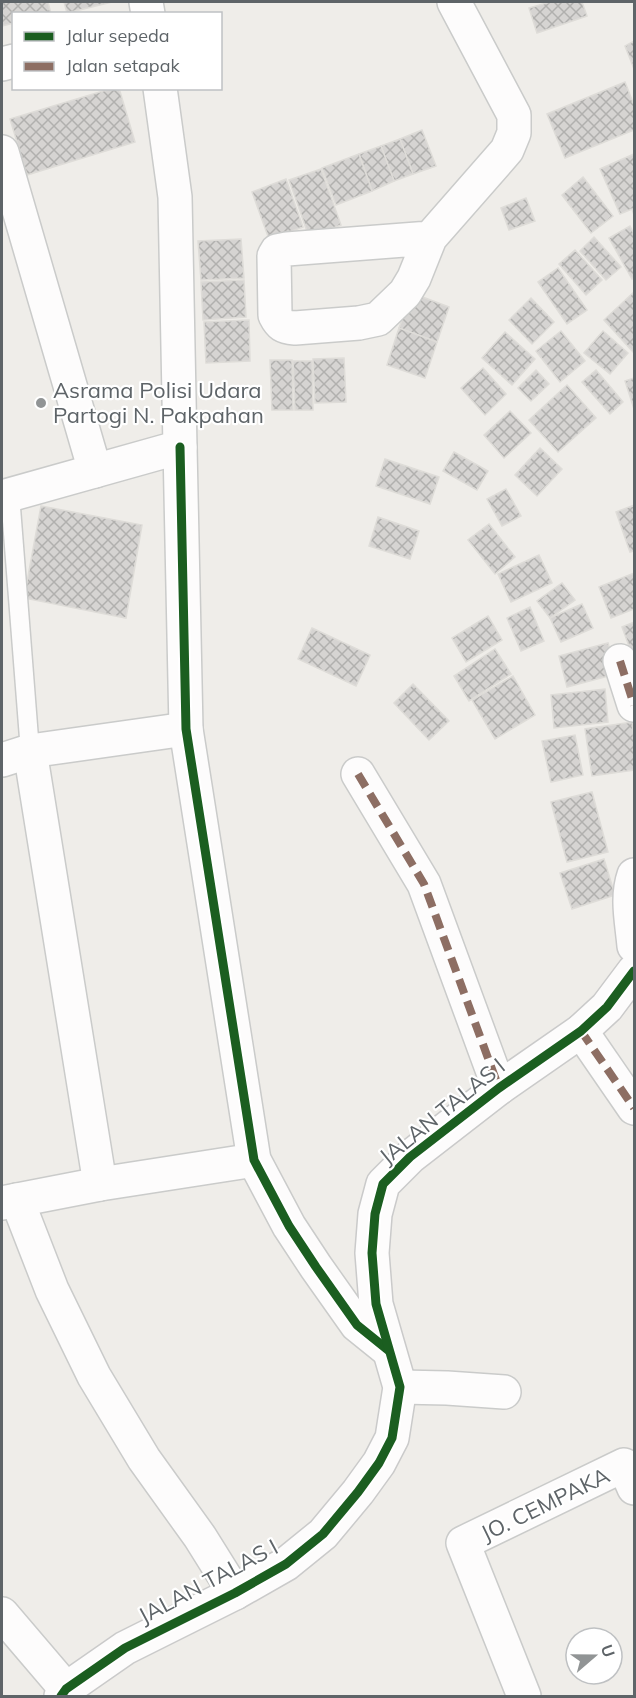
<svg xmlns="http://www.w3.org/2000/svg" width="636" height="1698" font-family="Mulish,sans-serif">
  <defs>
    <pattern id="building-cross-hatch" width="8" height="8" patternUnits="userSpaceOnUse" patternTransform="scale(1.5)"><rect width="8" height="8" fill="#d6d4d2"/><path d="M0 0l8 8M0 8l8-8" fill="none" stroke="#b1b0ae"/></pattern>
  </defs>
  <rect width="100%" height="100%" fill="#efede9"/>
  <g fill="url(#building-cross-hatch)" stroke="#dedcd8" stroke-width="1.5">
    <polygon points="2,2 48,2 51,14 14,14 14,23 2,26"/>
    <polygon points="64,2 112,2 67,13"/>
    <polygon points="550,2 582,2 587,16 537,33 529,8"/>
    <polygon points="634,41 634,69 625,46"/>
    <polygon points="625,82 634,105 634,130 565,158 547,114"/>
    <polygon points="113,88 119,88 135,142 27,175 10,119"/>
    <polygon points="422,130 436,166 413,174 400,139"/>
    <polygon points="400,139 413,174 394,181 381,146"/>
    <polygon points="381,146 394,181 372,191 359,154"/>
    <polygon points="359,154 372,191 336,205 322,168"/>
    <polygon points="634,154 634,215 632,209 620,214 600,169"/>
    <polygon points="321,169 341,225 309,237 289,180"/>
    <polygon points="583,177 613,216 591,233 562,195"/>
    <polygon points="286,179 303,227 269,239 252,192"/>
    <polygon points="526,198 535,221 509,230 501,208"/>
    <polygon points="630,226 634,234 634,277 632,279 609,238"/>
    <polygon points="594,237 621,267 606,280 580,251"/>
    <polygon points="241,239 244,278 201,280 198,241"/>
    <polygon points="575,250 602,280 586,295 559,264"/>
    <polygon points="558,268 587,310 567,324 538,282"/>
    <polygon points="244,280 246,317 203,320 201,282"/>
    <polygon points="634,292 634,353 604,320"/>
    <polygon points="412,293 449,307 437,342 399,328"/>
    <polygon points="531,298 554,322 532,344 509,320"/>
    <polygon points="249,320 250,361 206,363 204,322"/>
    <polygon points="399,328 437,342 425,378 387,365"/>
    <polygon points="561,331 585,361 560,382 536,351"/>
    <polygon points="603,331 628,353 610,374 584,353"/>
    <polygon points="505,332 535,359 512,385 482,358"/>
    <polygon points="344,358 346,402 315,403 313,359"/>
    <polygon points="270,360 292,360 293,410 272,410"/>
    <polygon points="293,361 312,361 313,410 295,410"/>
    <polygon points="483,368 506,394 485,415 461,388"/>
    <polygon points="536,370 549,384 531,401 518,388"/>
    <polygon points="596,370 623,402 610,414 582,382"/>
    <polygon points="634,378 634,409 625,381"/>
    <polygon points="567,385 596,418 558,452 529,420"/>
    <polygon points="510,411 531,433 504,458 484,435"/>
    <polygon points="540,448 562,469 537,496 515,475"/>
    <polygon points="454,452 488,471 477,490 443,471"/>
    <polygon points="385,459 439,477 430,504 376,486"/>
    <polygon points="506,489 521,516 502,526 487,499"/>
    <polygon points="634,505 634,551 630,552 616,512"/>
    <polygon points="41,506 142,525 126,618 24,598"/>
    <polygon points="378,517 419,531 410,559 369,546"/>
    <polygon points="489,524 515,557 495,574 468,540"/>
    <polygon points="539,555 552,583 511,602 498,574"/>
    <polygon points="634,573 634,609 611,618 599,587"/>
    <polygon points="562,583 575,600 550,618 537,601"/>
    <polygon points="582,604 593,628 561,642 550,618"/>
    <polygon points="530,607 544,641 521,651 507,618"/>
    <polygon points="488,616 502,640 466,662 452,638"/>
    <polygon points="634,622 634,660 622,627"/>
    <polygon points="312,628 370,655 356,686 298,659"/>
    <polygon points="608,643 616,674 567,687 559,656"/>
    <polygon points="495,649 511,674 469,701 454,676"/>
    <polygon points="513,676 535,715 495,739 472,700"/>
    <polygon points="413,684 449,721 429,740 394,703"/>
    <polygon points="605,689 608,722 554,728 551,695"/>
    <polygon points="632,722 634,741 634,770 592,776 585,729"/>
    <polygon points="575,735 583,775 551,782 542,741"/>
    <polygon points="592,792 608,852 567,862 551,802"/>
    <polygon points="604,859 615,895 572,909 560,873"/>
  </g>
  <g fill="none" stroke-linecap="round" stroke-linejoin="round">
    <g stroke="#cacbca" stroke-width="21">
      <polyline id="lane" points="10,495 30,751"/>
    </g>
    <g stroke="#cacbca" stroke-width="36">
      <g id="street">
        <polyline points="146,2 148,14"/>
        <polyline points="2,64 14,61"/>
        <polyline points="2,152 95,471"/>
        <path d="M430,238L287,249L277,251L274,256L275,315C280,325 283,327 295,328L359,323L378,319L405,293L414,278L430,238L507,150L514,133V115L454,2"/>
        <polyline points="180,447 186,729 254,1160 289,1226 316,1267 357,1325 388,1350"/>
        <polyline points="2,497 180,447 175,197 160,88"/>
        <polyline points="620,661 634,705"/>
        <polyline points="30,751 100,1184"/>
        <polyline points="2,760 30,751 186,729"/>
        <polyline points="358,774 424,884 499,1088"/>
        <polyline points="581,1031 634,1108"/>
        <polyline points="17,1200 52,1290 94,1376 144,1459 200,1537 235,1593"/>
        <polyline points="2,1203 100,1184 254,1160"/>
        <polyline points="400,1387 447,1388 504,1392"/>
        <polyline points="2,1614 66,1689"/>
        <polyline points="524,1696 463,1543 624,1465 634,1488"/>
      </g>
    </g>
    <g stroke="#cacaca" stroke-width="36">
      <g id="secondary">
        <path d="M634,875C626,898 632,922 634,946"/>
        <polyline points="61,1696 66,1689 125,1648 235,1593 286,1564 323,1534 358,1492 379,1463 392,1438 400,1387 376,1304 372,1253 375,1214 383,1184 410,1157 499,1088 581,1031 607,1007 634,971"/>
      </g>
    </g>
    <use href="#lane" stroke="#fdfcfc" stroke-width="18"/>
    <use href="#street" stroke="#fdfcfc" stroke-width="33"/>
    <use href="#secondary" stroke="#fdfcfc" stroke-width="33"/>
    <g stroke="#8d6e63" stroke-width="8" stroke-dasharray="15 8" stroke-linecap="butt">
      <polyline points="620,661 634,705"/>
      <polyline points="358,774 424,884 499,1088"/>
      <polyline points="581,1031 634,1108"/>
    </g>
    <g stroke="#fff" stroke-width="13">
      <g id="cycleway">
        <polyline points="180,447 186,729 254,1160 289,1226 316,1267 357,1325 388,1350"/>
        <polyline points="61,1696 66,1689 125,1648 235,1593 286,1564 323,1534 358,1492 379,1463 392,1438 400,1387 376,1304 372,1253 375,1214 383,1184 410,1157 499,1088 581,1031 607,1007 634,971"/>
      </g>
    </g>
    <use href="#cycleway" stroke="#1b5e20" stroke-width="9"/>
  </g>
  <circle fill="#919495" stroke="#fff" stroke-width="2" cx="41" cy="403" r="6"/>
  <g text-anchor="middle" stroke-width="4.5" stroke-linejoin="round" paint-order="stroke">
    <g font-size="22" fill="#5e6468" stroke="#fff" text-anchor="start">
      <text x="53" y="398">Asrama Polisi Udara<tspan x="53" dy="25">Partogi N. Pakpahan</tspan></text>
    </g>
    <g font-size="22" fill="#5e6468" stroke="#fff">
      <text transform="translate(442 1111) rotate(-39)" y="8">JALAN TALAS I</text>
      <text transform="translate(545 1504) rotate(-26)" y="8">JO. CEMPAKA</text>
      <text transform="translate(208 1581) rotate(-28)" y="8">JALAN TALAS I</text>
    </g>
  </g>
  <rect width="636" height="1698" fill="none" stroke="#5e6468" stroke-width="6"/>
  <rect x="12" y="12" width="210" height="78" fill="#ffffff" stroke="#bfc1c3" stroke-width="1.5"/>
  <rect x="24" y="32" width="30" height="9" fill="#1b5e20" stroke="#bfc1c3" stroke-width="1.5"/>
  <text x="66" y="42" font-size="18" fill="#5e6468">Jalur sepeda</text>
  <rect x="24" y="62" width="30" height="9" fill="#8d6e63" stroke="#bfc1c3" stroke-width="1.5"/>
  <text x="66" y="72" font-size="18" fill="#5e6468">Jalan setapak</text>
  <g transform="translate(594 1656) rotate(70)"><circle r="28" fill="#ffffff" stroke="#bfc1c3" stroke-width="1.5"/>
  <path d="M0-4.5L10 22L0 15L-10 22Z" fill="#919495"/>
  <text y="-9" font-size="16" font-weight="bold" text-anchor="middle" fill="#5e6468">U</text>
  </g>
</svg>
